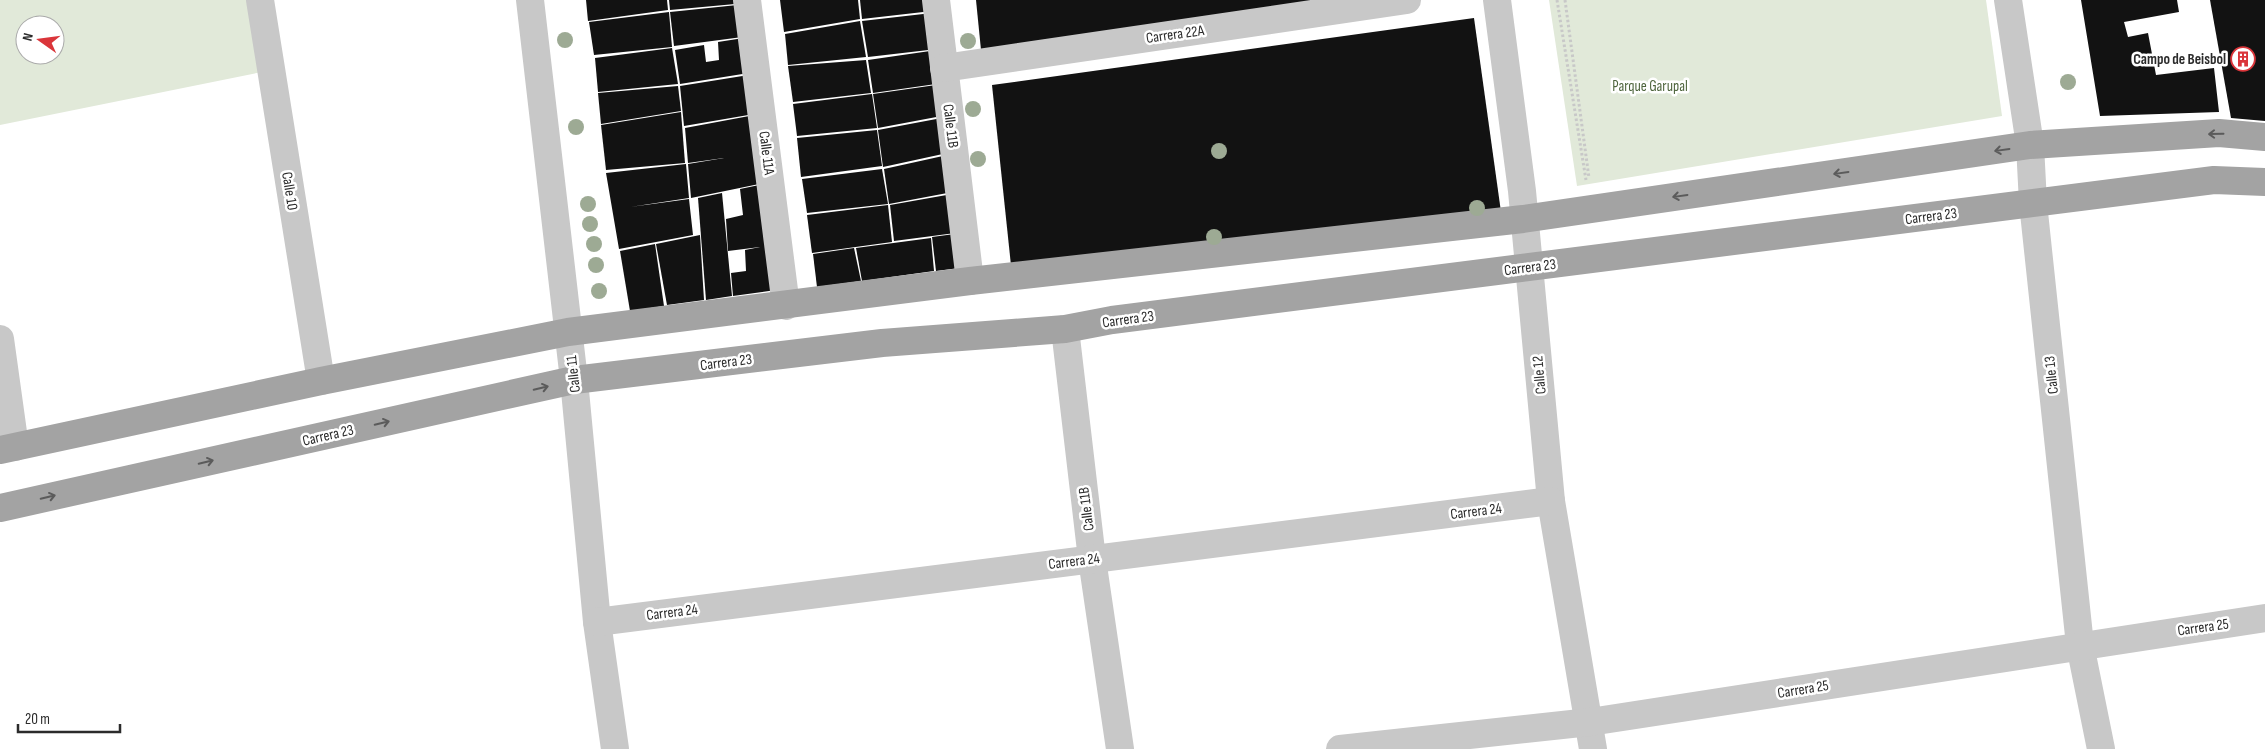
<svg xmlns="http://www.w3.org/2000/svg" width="2265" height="749" font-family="'Sofia Sans Condensed',sans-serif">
  <rect width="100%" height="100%" fill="#fff"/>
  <g fill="#e1e9d9" fill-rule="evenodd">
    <path d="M0,0H248L262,72L0,125ZM25,25H55V55H25Z"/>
    <polygon points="1549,0 1986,0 2002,116 1577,186"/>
  </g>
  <g fill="#121212">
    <polygon points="586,0 667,0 668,10 588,21"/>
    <polygon points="669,0 746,0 746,3 670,10"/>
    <polygon points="780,0 858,0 860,19 784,32"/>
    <polygon points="860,0 930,0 932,11 862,19"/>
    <polygon points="976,0 1339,0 981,50"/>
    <polygon points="2081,0 2177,0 2179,12 2124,22 2128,37 2148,33 2156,75 2214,68 2219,112 2100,116"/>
    <polygon points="2210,0 2265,0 2265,121 2231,118"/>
    <polygon points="747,4 750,36 674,46 670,12"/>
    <polygon points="669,12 672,47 594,55 589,22"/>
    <polygon points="932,13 937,49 868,57 862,21"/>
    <polygon points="1474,18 1501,212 1012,275 992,85"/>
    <polygon points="860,21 866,57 788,65 785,34"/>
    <polygon points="750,37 755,72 680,84 675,50 704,45 706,62 719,60 718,42"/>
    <polygon points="672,48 678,84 598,92 595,58"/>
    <polygon points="937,50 943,83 873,93 868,60"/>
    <polygon points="866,60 871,93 793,102 788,66"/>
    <polygon points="755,74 760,113 684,126 680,86"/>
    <polygon points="943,84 947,115 878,128 873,94"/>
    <polygon points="678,86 681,111 601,124 598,93"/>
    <polygon points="872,94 877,128 797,136 793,104"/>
    <polygon points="681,112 685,163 606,170 601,125"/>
    <polygon points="760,114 769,182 691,198 688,164 724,158 688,163 685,128"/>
    <polygon points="947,117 952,152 883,167 878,130"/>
    <polygon points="877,130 882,166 801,177 797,138"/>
    <polygon points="952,154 958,191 889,204 884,169"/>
    <polygon points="686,164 689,198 630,207 689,199 693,235 619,249 606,173"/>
    <polygon points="882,169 888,204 807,213 802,179"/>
    <polygon points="769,183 783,289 733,296 731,273 746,271 745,250 760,247 728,251 726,219 743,215 740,189"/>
    <polygon points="722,193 732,296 706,300 698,198"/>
    <polygon points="958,193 963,232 894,241 890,205"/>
    <polygon points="888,205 892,242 812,253 807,215"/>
    <polygon points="962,233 967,267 936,271 932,237"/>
    <polygon points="700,235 704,300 667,305 656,244"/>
    <polygon points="931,238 934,271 862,281 856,248"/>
    <polygon points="655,244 664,306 630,311 620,251"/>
    <polygon points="854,248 861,281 817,287 813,254"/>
  </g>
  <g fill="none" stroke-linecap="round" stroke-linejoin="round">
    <g stroke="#c8c8c8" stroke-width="3" stroke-dasharray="2.5 2.5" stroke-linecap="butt">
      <polyline points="1557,0 1586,180"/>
      <polyline points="1565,0 1589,178"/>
    </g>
    <g stroke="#c8c8c8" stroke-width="28">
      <polyline points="260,0 321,381"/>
      <polyline points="530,0 574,380 597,622 615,749"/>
      <polyline points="747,0 786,306"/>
      <polyline points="936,0 970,281"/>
      <polyline points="1497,0 1522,191 1551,501 1593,749"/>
      <polyline points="2008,0 2030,145 2033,203 2080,645 2101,749"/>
      <polyline points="944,68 1407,0"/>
      <polyline points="1065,329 1092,559 1120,749"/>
      <polyline points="0,339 15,447"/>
      <polyline points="597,622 1551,501"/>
      <polyline points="1340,749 1590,722 2265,618"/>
    </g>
    <g stroke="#a3a3a3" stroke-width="28">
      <polyline points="0,450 321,381 568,332 970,281 1523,219 2030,145 2219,133 2265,137"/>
      <polyline points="0,508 574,380 882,343 1065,329 1112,320 2214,180 2265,182"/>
    </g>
  </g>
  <g fill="#9daa94">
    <circle cx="565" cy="40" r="8"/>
    <circle cx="968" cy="41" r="8"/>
    <circle cx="2068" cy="82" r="8"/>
    <circle cx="973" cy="109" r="8"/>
    <circle cx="576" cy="127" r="8"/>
    <circle cx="1219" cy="151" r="8"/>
    <circle cx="978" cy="159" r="8"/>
    <circle cx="588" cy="204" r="8"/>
    <circle cx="1477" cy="208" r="8"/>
    <circle cx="590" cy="224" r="8"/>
    <circle cx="1214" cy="237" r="8"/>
    <circle cx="594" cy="244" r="8"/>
    <circle cx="596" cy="265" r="8"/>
    <circle cx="599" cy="291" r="8"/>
  </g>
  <defs><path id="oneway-shaft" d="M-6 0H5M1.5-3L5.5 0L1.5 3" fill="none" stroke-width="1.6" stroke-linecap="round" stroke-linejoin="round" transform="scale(1.25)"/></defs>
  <g stroke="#5b5b5b">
    <use href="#oneway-shaft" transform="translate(2216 134) rotate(179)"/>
    <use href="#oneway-shaft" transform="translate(2002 150) rotate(172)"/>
    <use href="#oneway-shaft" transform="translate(1841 173) rotate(172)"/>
    <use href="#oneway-shaft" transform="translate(1680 196) rotate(172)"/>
    <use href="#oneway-shaft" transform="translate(541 388) rotate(-13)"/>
    <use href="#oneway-shaft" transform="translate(382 423) rotate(-13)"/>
    <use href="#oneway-shaft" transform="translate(206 462) rotate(-13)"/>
    <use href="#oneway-shaft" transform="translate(48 497) rotate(-13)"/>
  </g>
  <defs>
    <g id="building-ring" transform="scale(1.25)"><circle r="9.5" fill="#fff" stroke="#da353a" stroke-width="1.5"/><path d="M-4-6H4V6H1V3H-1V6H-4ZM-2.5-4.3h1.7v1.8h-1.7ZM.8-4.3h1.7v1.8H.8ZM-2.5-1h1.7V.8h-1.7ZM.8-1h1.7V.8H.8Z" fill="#da353a"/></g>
  </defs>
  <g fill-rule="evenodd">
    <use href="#building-ring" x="2243" y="59"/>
  </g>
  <g text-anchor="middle" stroke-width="5" stroke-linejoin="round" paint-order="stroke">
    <g font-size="15" fill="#2b2b2b" stroke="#fff">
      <text transform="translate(1175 34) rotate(-8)" y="5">Carrera 22A</text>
      <text transform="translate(951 126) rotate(83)" y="5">Calle 11B</text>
      <text transform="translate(767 153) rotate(83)" y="5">Calle 11A</text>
      <text transform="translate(290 191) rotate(81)" y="5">Calle 10</text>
      <text transform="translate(1931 216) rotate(-7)" y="5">Carrera 23</text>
      <text transform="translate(1530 267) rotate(-7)" y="5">Carrera 23</text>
      <text transform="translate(1128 319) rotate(-8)" y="5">Carrera 23</text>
      <text transform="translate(726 362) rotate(-7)" y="5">Carrera 23</text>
      <text transform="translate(573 374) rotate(-96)" y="5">Calle 11</text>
      <text transform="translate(1539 375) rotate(-95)" y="5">Calle 12</text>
      <text transform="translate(2051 375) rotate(-96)" y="5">Calle 13</text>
      <text transform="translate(328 435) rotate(-13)" y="5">Carrera 23</text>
      <text transform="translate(1086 509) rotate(-97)" y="5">Calle 11B</text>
      <text transform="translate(1476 511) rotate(-7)" y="5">Carrera 24</text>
      <text transform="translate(1074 561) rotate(-7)" y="5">Carrera 24</text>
      <text transform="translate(672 612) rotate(-7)" y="5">Carrera 24</text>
      <text transform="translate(2203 627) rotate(-8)" y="5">Carrera 25</text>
      <text transform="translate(1803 689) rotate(-9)" y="5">Carrera 25</text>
    </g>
    <g font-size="15" font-weight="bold" fill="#2b2b2b" stroke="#fff" text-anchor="end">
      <text x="2226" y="64">Campo de Beisbol</text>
    </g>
    <g font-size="15" fill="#4d643c" stroke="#fff">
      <text x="1650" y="91">Parque Garupal</text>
    </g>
  </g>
  <g transform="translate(40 40) rotate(284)"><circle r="24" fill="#ffffff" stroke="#aaaaaa"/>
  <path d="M0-4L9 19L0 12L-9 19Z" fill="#da353a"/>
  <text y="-8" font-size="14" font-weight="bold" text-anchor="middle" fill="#2b2b2b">N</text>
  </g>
  <path d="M18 724v8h102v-8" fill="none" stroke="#2b2b2b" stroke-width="2.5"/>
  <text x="25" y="724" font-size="15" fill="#2b2b2b" stroke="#ffffff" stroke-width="4" paint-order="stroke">20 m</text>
</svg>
